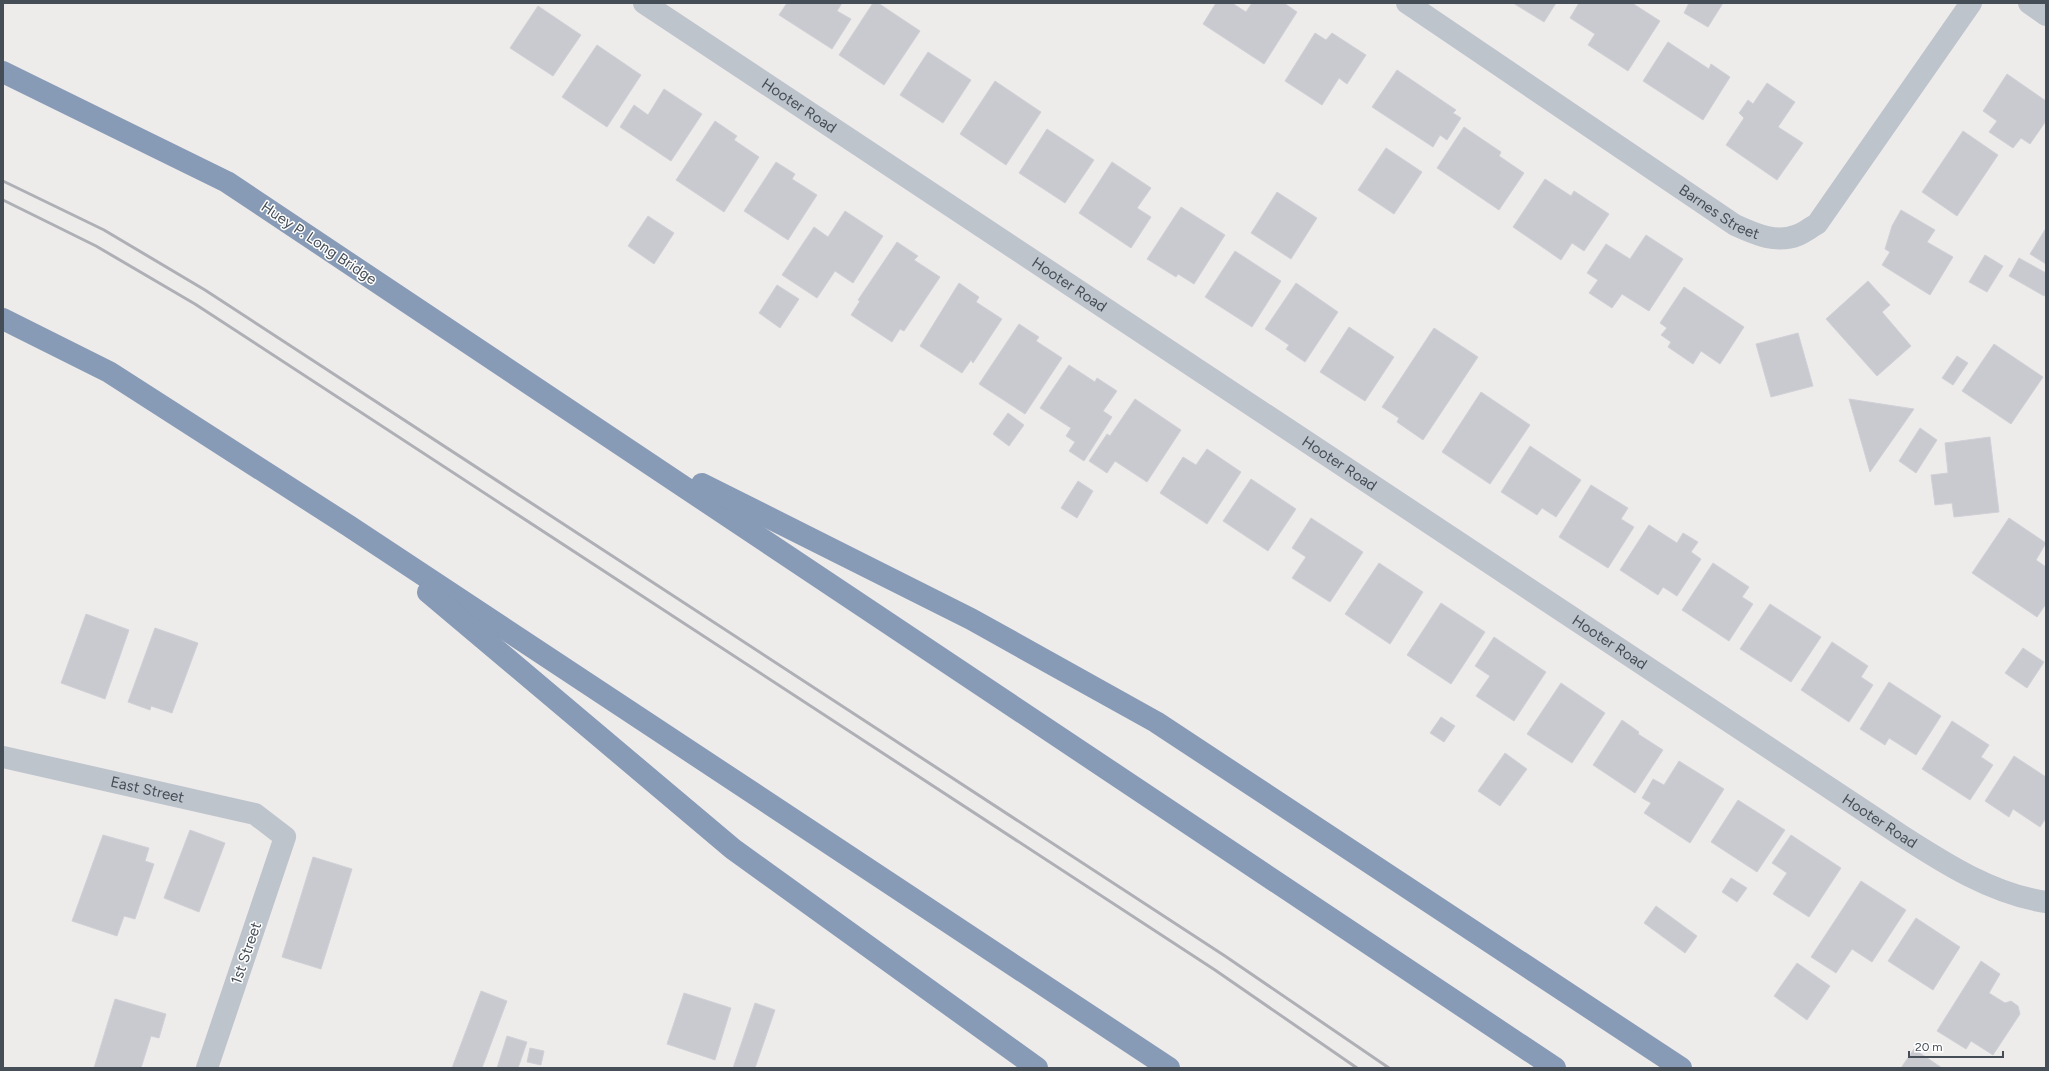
<svg xmlns="http://www.w3.org/2000/svg" width="2049" height="1071" font-family="Figtree,sans-serif">
  <rect width="100%" height="100%" fill="#eeebeb"/>
  <g fill="#c8cad0" stroke="#d0d1d6">
    <polygon points="787,3 842,3 837,11 851,19 832,49 779,15"/>
    <polygon points="873,3 878,3 920,31 884,85 839,55"/>
    <polygon points="1216,3 1232,3 1246,12 1252,3 1284,3 1297,12 1264,64 1203,24"/>
    <polygon points="1513,3 1556,3 1544,22"/>
    <polygon points="1579,3 1632,3 1660,21 1628,71 1588,45 1595,34 1570,18"/>
    <polygon points="1689,3 1723,3 1708,27 1684,13"/>
    <polygon points="538,6 581,35 553,76 510,48"/>
    <polygon points="1315,33 1326,40 1332,33 1366,55 1347,84 1339,78 1322,105 1285,81"/>
    <polygon points="1668,42 1709,69 1711,64 1730,77 1703,120 1643,81"/>
    <polygon points="597,45 641,75 607,127 562,97"/>
    <polygon points="928,52 971,80 943,123 900,95"/>
    <polygon points="1397,70 1456,110 1453,113 1461,118 1447,140 1440,135 1433,147 1372,107"/>
    <polygon points="2007,74 2046,101 2046,121 2030,144 2021,138 2013,148 1989,132 1997,121 1983,111"/>
    <polygon points="995,81 1041,112 1006,165 960,134"/>
    <polygon points="1767,83 1795,102 1778,127 1803,143 1777,180 1726,145 1744,118 1739,113 1748,100 1753,104"/>
    <polygon points="664,89 702,114 671,161 620,127 634,105 648,115"/>
    <polygon points="715,121 737,136 734,140 759,157 724,212 676,180"/>
    <polygon points="1464,127 1501,152 1499,156 1524,173 1499,210 1437,168"/>
    <polygon points="1047,129 1094,160 1065,203 1019,173"/>
    <polygon points="1963,131 1998,155 1957,216 1922,192"/>
    <polygon points="1386,148 1422,172 1394,214 1358,190"/>
    <polygon points="776,162 795,174 792,179 817,195 788,240 744,211"/>
    <polygon points="1112,162 1151,188 1137,208 1151,217 1131,248 1079,213"/>
    <polygon points="1545,179 1571,196 1574,191 1609,214 1584,251 1572,243 1561,260 1513,227"/>
    <polygon points="1277,192 1317,218 1291,259 1251,233"/>
    <polygon points="1181,207 1225,235 1194,284 1178,274 1176,277 1147,259"/>
    <polygon points="1901,210 1935,230 1927,242 1953,257 1930,295 1882,265 1890,252 1885,249 1892,226"/>
    <polygon points="845,211 883,236 853,283 835,271 817,298 782,275 814,227 828,237"/>
    <polygon points="648,216 674,233 654,264 628,246"/>
    <polygon points="2046,228 2046,264 2030,254"/>
    <polygon points="1646,235 1683,259 1649,311 1622,294 1612,308 1589,293 1598,280 1587,273 1606,244 1630,259"/>
    <polygon points="897,242 918,256 914,260 940,277 904,331 900,329 892,342 851,315 860,301 858,300"/>
    <polygon points="1235,251 1281,281 1252,327 1205,297"/>
    <polygon points="1985,255 2003,266 1987,292 1969,282"/>
    <polygon points="2019,258 2046,273 2046,293 2044,296 2009,276"/>
    <polygon points="1868,281 1890,305 1882,312 1911,346 1877,376 1826,319"/>
    <polygon points="959,283 979,297 976,302 1002,319 973,363 971,360 962,373 920,346"/>
    <polygon points="1296,283 1338,312 1305,362 1286,349 1289,345 1265,329"/>
    <polygon points="777,285 799,299 780,328 759,313"/>
    <polygon points="1684,287 1744,327 1720,364 1701,351 1693,364 1668,347 1671,342 1661,335 1667,328 1660,323"/>
    <polygon points="1019,324 1039,337 1036,341 1062,358 1025,414 979,384"/>
    <polygon points="1349,327 1394,357 1365,401 1320,372"/>
    <polygon points="1434,328 1478,357 1423,440 1397,422 1399,418 1382,407"/>
    <polygon points="1798,333 1813,386 1771,397 1756,344"/>
    <polygon points="1994,344 2043,377 2011,424 1962,391"/>
    <polygon points="1957,356 1968,363 1953,385 1942,378"/>
    <polygon points="1069,365 1095,382 1097,378 1117,391 1103,411 1112,417 1084,461 1069,451 1075,442 1066,436 1071,428 1040,408"/>
    <polygon points="1481,392 1530,425 1490,484 1442,452"/>
    <polygon points="1135,399 1181,430 1147,482 1115,461 1107,473 1089,461 1107,434 1110,436"/>
    <polygon points="1849,399 1914,409 1870,472"/>
    <polygon points="1008,413 1024,425 1009,446 993,434"/>
    <polygon points="1920,428 1937,440 1916,473 1899,461"/>
    <polygon points="1990,437 1999,512 1954,517 1952,503 1935,505 1931,475 1948,473 1945,443"/>
    <polygon points="1530,446 1581,480 1556,517 1542,508 1537,515 1501,492"/>
    <polygon points="1207,449 1241,472 1207,524 1160,493 1183,457 1196,465"/>
    <polygon points="1251,479 1296,509 1268,551 1223,521"/>
    <polygon points="1078,481 1093,491 1077,518 1061,508"/>
    <polygon points="1591,485 1628,508 1621,519 1634,527 1608,568 1559,537"/>
    <polygon points="1311,518 1363,552 1330,602 1292,578 1306,557 1292,548"/>
    <polygon points="2009,518 2046,543 2036,560 2046,567 2046,604 2037,617 1972,573"/>
    <polygon points="1649,525 1677,543 1683,533 1698,542 1691,552 1701,559 1677,596 1663,587 1658,595 1620,570"/>
    <polygon points="1379,563 1423,592 1390,644 1345,614"/>
    <polygon points="1713,563 1749,587 1742,597 1753,604 1729,641 1682,610"/>
    <polygon points="1441,603 1485,632 1451,684 1407,655"/>
    <polygon points="1770,604 1821,637 1791,682 1740,649"/>
    <polygon points="86,614 129,630 105,699 61,683"/>
    <polygon points="155,628 198,643 172,713 151,706 150,710 128,702"/>
    <polygon points="1494,637 1546,672 1514,721 1476,696 1490,676 1475,666"/>
    <polygon points="1832,642 1868,666 1861,677 1873,685 1849,722 1801,690"/>
    <polygon points="2023,648 2044,662 2027,688 2005,673"/>
    <polygon points="1889,682 1941,716 1916,755 1889,738 1885,745 1860,729"/>
    <polygon points="1561,683 1605,713 1572,763 1527,734"/>
    <polygon points="1441,717 1455,726 1444,742 1430,733"/>
    <polygon points="1622,720 1639,732 1638,734 1663,750 1635,793 1593,765"/>
    <polygon points="1952,721 1989,745 1981,757 1993,765 1970,800 1922,769"/>
    <polygon points="1505,753 1527,769 1500,806 1478,791"/>
    <polygon points="2014,756 2046,777 2046,818 2040,827 2013,809 2009,817 1985,801"/>
    <polygon points="1679,761 1724,789 1690,843 1644,813 1651,803 1642,798 1653,779 1664,785"/>
    <polygon points="1738,800 1785,830 1757,872 1711,842"/>
    <polygon points="190,830 225,843 199,912 164,898"/>
    <polygon points="103,835 149,848 145,861 154,864 135,919 124,916 117,936 72,921"/>
    <polygon points="1791,835 1841,868 1809,917 1773,894 1787,873 1772,863"/>
    <polygon points="313,857 352,869 321,969 282,957"/>
    <polygon points="1731,878 1747,888 1737,902 1722,892"/>
    <polygon points="1861,881 1906,910 1872,962 1852,949 1836,973 1811,957"/>
    <polygon points="1656,906 1697,936 1685,953 1644,923"/>
    <polygon points="1916,918 1960,947 1933,990 1888,961"/>
    <polygon points="1981,961 2000,974 1989,993 2005,1003 2011,1001 2018,1006 2020,1014 1993,1055 1971,1041 1966,1049 1937,1031"/>
    <polygon points="1797,963 1830,986 1807,1020 1774,996"/>
    <polygon points="481,991 507,1001 482,1068 452,1068"/>
    <polygon points="684,993 731,1008 715,1060 667,1044"/>
    <polygon points="115,999 166,1014 159,1038 151,1036 141,1068 94,1068"/>
    <polygon points="755,1003 775,1010 755,1068 733,1068"/>
    <polygon points="507,1036 527,1042 518,1068 497,1068"/>
    <polygon points="530,1048 544,1051 541,1065 527,1062"/>
    <polygon points="1914,1049 1942,1068 1901,1068"/>
  </g>
  <g fill="none" stroke-linecap="round" stroke-linejoin="round">
    <g stroke="#bdc4cc" stroke-width="22">
      <path id="s1" d="M644,3L1899,834C1944,863 1992,894 2046,902"/>
      <path id="s2" d="M1407,3L1735,225C1755,234 1776,244 1798,235C1805,232 1811,227 1817,224L1971,3"/>
      <polyline points="2029,3 2046,15"/>
      <path id="s3" d="M3,757L255,814L285,837L207,1068"/>
    </g>
    <g stroke="#879ab6" stroke-width="22">
      <polyline points="3,72 227,182 1555,1068"/>
      <polyline points="3,319 109,372 349,526 1169,1068"/>
      <polyline points="702,484 971,619 1156,722 1681,1068"/>
      <polyline points="428,592 733,849 1037,1068"/>
    </g>
    <g stroke="#aeb0b5" stroke-width="3">
      <polyline points="3,181 104,230 205,290 1225,956 1389,1068"/>
      <polyline points="3,200 96,246 195,304 1215,970 1357,1068"/>
    </g>
  </g>
  <g text-anchor="middle" stroke-width="3" stroke-linejoin="round" paint-order="stroke">
    <g font-size="15" fill="#454d56" stroke="#fff">
      <text dy="5" stroke="none"><textPath href="#s1" startOffset="186">Hooter Road</textPath></text>
      <text dy="5" stroke="none"><textPath href="#s2" startOffset="376">Barnes Street</textPath></text>
      <text transform="translate(319 243) rotate(34)" y="5">Huey P. Long Bridge</text>
      <text dy="5" stroke="none"><textPath href="#s1" startOffset="510">Hooter Road</textPath></text>
      <text dy="5" stroke="none"><textPath href="#s1" startOffset="834">Hooter Road</textPath></text>
      <text dy="5" stroke="none"><textPath href="#s1" startOffset="1158">Hooter Road</textPath></text>
      <text dy="5" stroke="none"><textPath href="#s3" startOffset="148">East Street</textPath></text>
      <text dy="5" stroke="none"><textPath href="#s1" startOffset="1482">Hooter Road</textPath></text>
      <text transform="translate(246 953) rotate(-71)" y="5">1st Street</text>
    </g>
  </g>
  <rect width="2049" height="1071" fill="none" stroke="#454d56" stroke-width="8"/>
  <path d="M1909 1051v6h94v-6" fill="none" stroke="#454d56" stroke-width="2"/>
  <text x="1915" y="1051" font-size="12" fill="#454d56" stroke="#ffffff" stroke-width="3" paint-order="stroke">20 m</text>
</svg>
